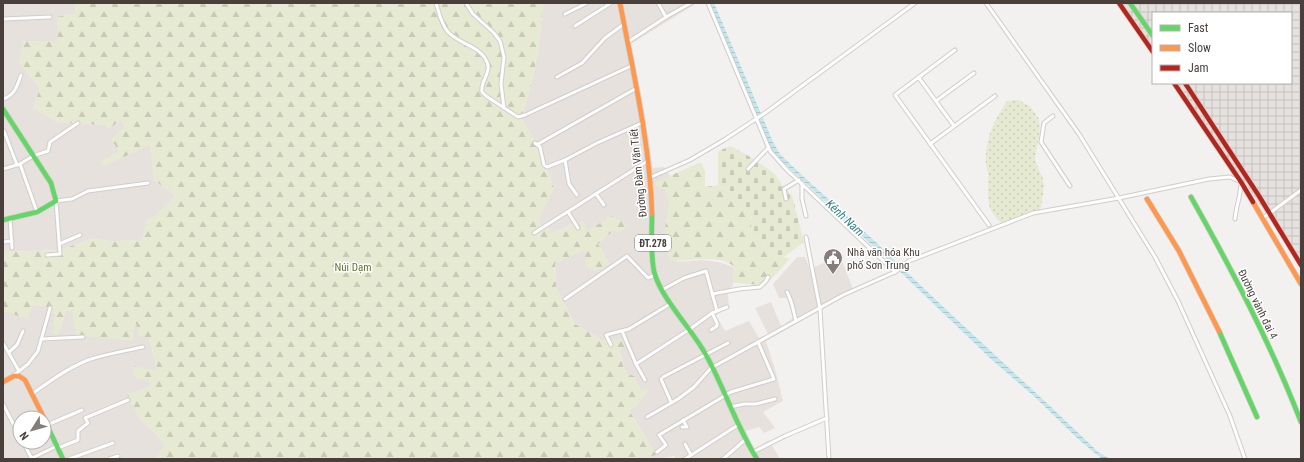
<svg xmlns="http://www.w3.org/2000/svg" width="1304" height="462" font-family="'Roboto Condensed',sans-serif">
  <defs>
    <pattern id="industrial-grid" width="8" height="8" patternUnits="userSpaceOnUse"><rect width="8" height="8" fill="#e5e1df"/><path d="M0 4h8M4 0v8" fill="none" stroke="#c6c2c0"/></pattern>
    <pattern id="grass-dots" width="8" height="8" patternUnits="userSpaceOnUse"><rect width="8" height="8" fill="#e7ead2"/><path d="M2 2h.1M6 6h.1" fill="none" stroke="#c8cab5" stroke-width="1.8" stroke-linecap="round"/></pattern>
    <pattern id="forest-firs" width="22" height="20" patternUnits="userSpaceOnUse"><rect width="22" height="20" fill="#e7ead2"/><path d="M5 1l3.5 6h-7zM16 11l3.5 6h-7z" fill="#c8cab5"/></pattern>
    <pattern id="cemetery-stones" width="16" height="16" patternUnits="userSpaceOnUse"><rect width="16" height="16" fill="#e7ead2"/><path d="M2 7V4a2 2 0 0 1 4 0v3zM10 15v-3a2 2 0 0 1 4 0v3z" fill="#c8cab5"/></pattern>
    <pattern id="water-rules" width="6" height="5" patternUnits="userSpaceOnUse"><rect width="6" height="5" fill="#c3e7ec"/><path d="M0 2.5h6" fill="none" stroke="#a9c7cb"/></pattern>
  </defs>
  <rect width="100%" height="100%" fill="#f3f1ef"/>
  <g fill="#e6e1dd" fill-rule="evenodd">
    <polygon points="3,3 75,3 75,13 58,42 24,41 19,63 40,88 33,108 57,122 104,125 110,128 121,120 125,126 119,151 101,162 104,166 150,144 154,180 176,196 154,217 147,220 142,241 121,240 120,242 91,239 60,250 3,252"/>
    <polygon points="543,3 697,3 631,44 642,100 653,168 664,167 682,194 668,237 677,262 703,260 718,262 734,267 733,285 728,293 729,308 716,315 725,331 749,321 759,338 768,334 755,308 771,302 781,326 793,318 787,298 779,298 773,284 797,257 805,257 810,269 840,256 854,291 766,341 775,369 783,401 763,412 775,428 764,433 759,427 746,431 754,449 769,440 780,459 676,459 674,456 660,459 642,459 656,455 629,410 637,405 648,390 641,390 635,380 626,373 622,363 623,360 618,350 627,345 623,340 602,340 575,324 556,288 555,263 586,249 609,264 598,244 614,230 627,226 588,231 574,224 551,233 543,229 538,219 554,188 541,152 521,118 531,85 538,53"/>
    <path d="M33,305L45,306L52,313L56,314L54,335H58L66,311L72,310L132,341L134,323H136L149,338L158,372L149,380L151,387L127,394L140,419L156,434L165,446L155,459H3V312ZM20,418H44V442H20Z"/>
  </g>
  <polygon fill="url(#industrial-grid)" points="1118,3 1301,3 1301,263 1174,83 1291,83 1291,13 1153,13 1153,53"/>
  <path fill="url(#grass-dots)" d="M1012,100H1018L1030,106L1039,119L1040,128L1035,160L1043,179L1044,187L1041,207L1037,213L1002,224C982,206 990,196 988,173C988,170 986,167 986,164C984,141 994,120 1007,101Z"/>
  <g fill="url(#forest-firs)">
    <polygon points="75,3 543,3 538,53 531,85 521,118 541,152 554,188 538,219 543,229 548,226 551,233 583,221 588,230 613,216 628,226 619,233 614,230 598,244 609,264 601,269 596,271 586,266 585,250 555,263 556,288 575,324 602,340 623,339 627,345 618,351 623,360 622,363 626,373 636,377 635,380 641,390 649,390 637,405 629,410 656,455 642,459 155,459 165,446 156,434 140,419 127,394 151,387 149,380 135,378 132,366 158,371 149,338 139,336 136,323 134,323 132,341 76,335 72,310 66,311 58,335 53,335 55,314 52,313 45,306 33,305 27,319 4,311 3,312 3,252 60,250 91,239 119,242 121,240 142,241 147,220 154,217 176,196 154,180 150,145 104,166 100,162 119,151 111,139 125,126 121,120 110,128 104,125 57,122 33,108 40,88 19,63 24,41 58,42 57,17 75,13"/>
    <path d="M701,162L705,171V187L718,185L734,194L744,205L751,214L752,238L765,241L764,245L778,255L790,259L766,285L733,283L732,276L735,267C718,254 692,261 672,261L667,255L670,249C656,232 676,210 665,190L658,187L655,184L656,182Z"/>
  </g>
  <polygon fill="url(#cemetery-stones)" points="731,146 752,158 774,173 783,186 792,195 804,242 784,257 778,255 764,245 765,241 752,238 751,214 734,194 718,185 718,151"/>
  <path fill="url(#water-rules)" d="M709,3H714L773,142L780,154C815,189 854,220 889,255C956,320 1025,382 1092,446L1098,452L1110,459H1102L1078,439L1036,398L991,359L891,263L783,162L772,150Z"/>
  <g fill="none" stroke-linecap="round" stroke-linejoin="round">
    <g stroke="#d0cdcb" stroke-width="5">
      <g id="street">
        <path d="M436,3C439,13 441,24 448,32C460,45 483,46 488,65C490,74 480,82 482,92L486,96L518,117L525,115L631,66"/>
        <polyline points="466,3 473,14 494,33 500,41 504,57 501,84 504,108"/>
        <polyline points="658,3 666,17"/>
        <polyline points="708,3 770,151 787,170 895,272"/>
        <polyline points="986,3 1079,134 1155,257 1178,301 1230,416 1245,459"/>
        <polyline points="565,14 587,3"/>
        <polyline points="3,19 50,17"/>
        <polyline points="575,26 611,3"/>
        <polyline points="628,42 666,17 691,3"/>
        <polyline points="955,50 895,95 989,225"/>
        <polyline points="557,77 582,63 605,38 624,24"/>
        <polyline points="919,78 954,126"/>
        <path d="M3,99C15,95 17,86 21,75"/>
        <polyline points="936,101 974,73"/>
        <polyline points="1053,116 1044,123 1041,142 1070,186"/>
        <polyline points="4,131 17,165"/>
        <polyline points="535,143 540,147 544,165 547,167 565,160 597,143 642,123"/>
        <polyline points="538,144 635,89"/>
        <polyline points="930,144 995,96"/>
        <polyline points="565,160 569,184 577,195"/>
        <polyline points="20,164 37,212"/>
        <polyline points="3,169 20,164 33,156 48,151 50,142 78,123"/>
        <polyline points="748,169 769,147"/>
        <polyline points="649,178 690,160 724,140 765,113 915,3"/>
        <polyline points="802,183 802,199 806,216"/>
        <polyline points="596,194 604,205"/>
        <polyline points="786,199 784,189 799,180"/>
        <polyline points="568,212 578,228"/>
        <polyline points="10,218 12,248"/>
        <polyline points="1263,218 1301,190"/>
        <polyline points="534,233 646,162"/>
        <polyline points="806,237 820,309 829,459"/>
        <polyline points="3,242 12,241"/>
        <polyline points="59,244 80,235"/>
        <polyline points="47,255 60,254 56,201 72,199 88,191 148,183"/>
        <path d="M787,292C793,303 793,310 796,321"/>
        <polyline points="712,294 739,289 760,287 766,281 768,277"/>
        <polyline points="565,299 627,256 648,278 655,275"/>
        <polyline points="717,311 727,307"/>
        <polyline points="711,330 717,326 717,323 712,313"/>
        <polyline points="622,331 636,364 645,380"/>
        <polyline points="41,339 83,337"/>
        <polyline points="3,343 19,371"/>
        <polyline points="611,345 606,335 629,329 670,304"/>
        <polyline points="9,352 17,345 23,331"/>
        <polyline points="636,364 690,329 712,313 717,311 706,271 684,278 662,290"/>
        <polyline points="14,375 28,364 38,351 50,308"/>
        <polyline points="663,377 728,343"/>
        <polyline points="661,379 671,402"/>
        <path d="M32,394C50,381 68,368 88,360C106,354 125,351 143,347"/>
        <polyline points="3,404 20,437"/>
        <polyline points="730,407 744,404 756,404 775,399"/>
        <path d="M647,417L678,399L694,387L711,368L843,295L895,272L909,261L1033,213L1119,198L1209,179L1230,177L1241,182C1241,195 1236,206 1235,219"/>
        <polyline points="47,425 82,410"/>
        <polyline points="682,427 687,427 683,420"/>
        <polyline points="23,442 32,459"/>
        <polyline points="685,444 691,455"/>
        <polyline points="58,448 78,440 78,431 88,423 85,418 128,400"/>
        <polyline points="657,452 666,445 659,435 731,392 774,379 758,342"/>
        <polyline points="753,452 785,436 827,418"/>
        <polyline points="30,459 57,446"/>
        <polyline points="69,459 113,443"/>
        <polyline points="109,459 118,456"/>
        <polyline points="685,459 738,425"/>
        <polyline points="723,459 745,440"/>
      </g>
    </g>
    <g stroke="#d3cdc7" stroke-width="6">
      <g id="fast">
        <polyline points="1130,3 1153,36"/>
        <polyline points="3,109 51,183 56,201 37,212 3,220"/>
        <path d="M1191,197C1232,270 1271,344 1301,422"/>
        <path d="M652,214C652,231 650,259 655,275C664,302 692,329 706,355C725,389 736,426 757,459"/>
        <polyline points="1219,331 1257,417"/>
        <polyline points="44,419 63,459"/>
      </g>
    </g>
    <g stroke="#d3cdc7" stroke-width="6">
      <g id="slow">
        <path d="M620,3C633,72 650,143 652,214"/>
        <polyline points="1147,199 1179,251 1219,331"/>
        <polyline points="1253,202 1301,284"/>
        <polyline points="3,382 14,376 19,376 25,380 44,418"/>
      </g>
    </g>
    <g stroke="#d3cdc7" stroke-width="6">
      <g id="jam">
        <polyline points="1119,3 1153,52"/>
        <polyline points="1174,83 1241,182 1253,202"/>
        <polyline points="1185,83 1259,196 1301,265"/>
      </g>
    </g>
    <use href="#street" stroke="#fdfdfd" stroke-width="3"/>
    <use href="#fast" stroke="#63d668" stroke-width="4.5"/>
    <use href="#slow" stroke="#ff974d" stroke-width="4.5"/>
    <use href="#jam" stroke="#b3261e" stroke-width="4.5"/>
  </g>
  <defs>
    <g id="civic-pin" transform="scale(1)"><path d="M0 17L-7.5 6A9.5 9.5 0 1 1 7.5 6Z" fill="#847d7a" stroke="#fff"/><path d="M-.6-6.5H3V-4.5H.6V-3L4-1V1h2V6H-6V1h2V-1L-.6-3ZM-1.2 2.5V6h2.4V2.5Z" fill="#fff"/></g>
  </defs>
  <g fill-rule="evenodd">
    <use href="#civic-pin" x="833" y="258"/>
  </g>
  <g text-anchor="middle" stroke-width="3" stroke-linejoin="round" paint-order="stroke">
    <rect fill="#fff" stroke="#807976" stroke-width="1" x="635" y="235" width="36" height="16" rx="3"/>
    <g font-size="10" font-weight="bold" fill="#493f3b">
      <text x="653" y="247">ĐT.278</text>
    </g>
    <g font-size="11" fill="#493f3b" stroke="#fff">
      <text transform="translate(638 173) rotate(-96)" y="4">Đường Đàm Văn Tiết</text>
      <text transform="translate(1258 304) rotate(64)" y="4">Đường vành đai 4</text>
    </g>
    <g font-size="11" fill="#493f3b" stroke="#fff" text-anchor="start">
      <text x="847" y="256">Nhà văn hóa Khu<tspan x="847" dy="13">phố Sơn Trung</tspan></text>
    </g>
    <g font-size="11" fill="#5f7732" stroke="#fff">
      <text x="353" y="271">Núi Dạm</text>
    </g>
    <g font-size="12" font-style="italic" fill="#33808e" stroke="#fff">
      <text transform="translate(845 218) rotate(43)" y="4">Kênh Nam</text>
    </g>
  </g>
  <rect width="1304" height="462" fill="none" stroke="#493f3b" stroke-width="8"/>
  <rect x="1152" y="12" width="140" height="72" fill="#ffffff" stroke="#b6b2b1"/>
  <rect x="1160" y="25" width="20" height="6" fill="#63d668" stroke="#b6b2b1"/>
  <text x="1188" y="32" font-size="12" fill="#493f3b">Fast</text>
  <rect x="1160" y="45" width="20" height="6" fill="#ff974d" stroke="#b6b2b1"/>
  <text x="1188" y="52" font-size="12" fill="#493f3b">Slow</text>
  <rect x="1160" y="65" width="20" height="6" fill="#b3261e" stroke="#b6b2b1"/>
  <text x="1188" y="72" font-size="12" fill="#493f3b">Jam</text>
  <g transform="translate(32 430) rotate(233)"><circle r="19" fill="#ffffff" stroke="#b6b2b1"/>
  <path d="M0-3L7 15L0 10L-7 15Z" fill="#847d7a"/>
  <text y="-6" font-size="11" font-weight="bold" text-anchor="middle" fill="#493f3b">N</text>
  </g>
</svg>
